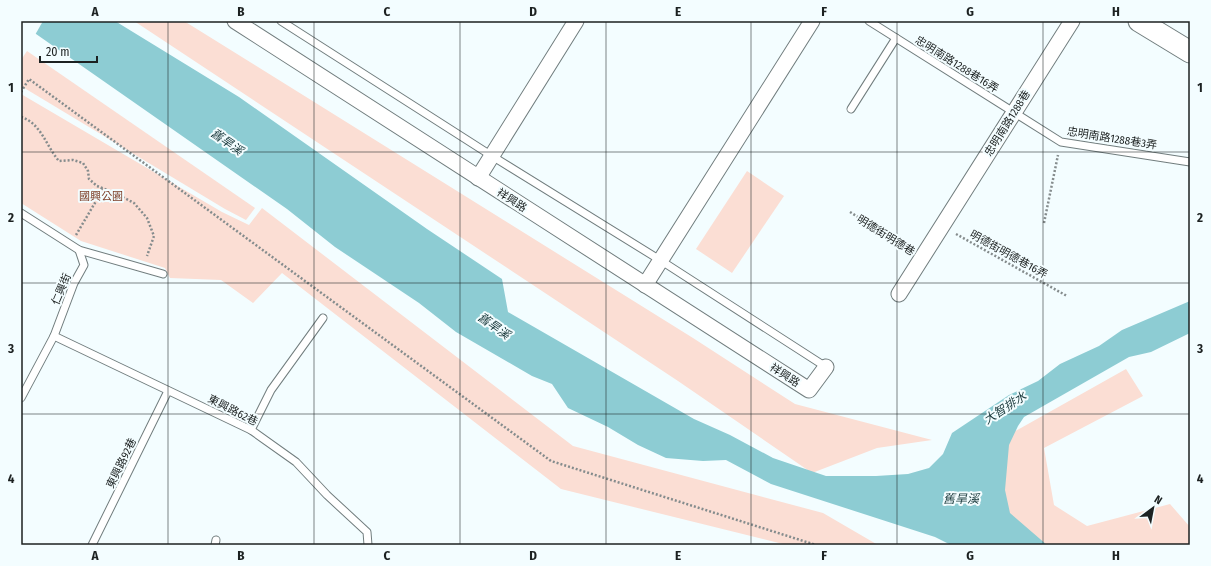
<svg xmlns="http://www.w3.org/2000/svg" width="1211" height="566" font-family="'Fira Sans Condensed','Noto Sans TC',sans-serif">
  <rect width="100%" height="100%" fill="#f3fdff"/>
  <g fill="#fbded4">
    <polygon points="134,21 184,21 693,338 795,404 932,440 877,448 812,473 678,381"/>
    <polygon points="27,51 255,208 246,220 225,209 21,86 21,60"/>
    <polygon points="21,94 222,212 249,225 262,208 573,446 823,513 878,545 787,545 561,489 282,273 253,303 221,280 170,278 165,268 81,241 21,203"/>
    <polygon points="747,171 784,196 732,273 696,249"/>
    <polygon points="1126,369 1143,396 1044,448 1054,505 1087,526 1170,504 1190,527 1190,545 957,545 1010,434"/>
  </g>
  <polygon fill="#8dccd3" points="21,21 115,21 239,97 427,229 502,279 508,312 694,419 730,435 773,458 826,476 876,476 908,474 929,468 943,454 952,433 1009,395 1038,381 1060,364 1099,346 1122,330 1190,301 1190,333 1151,352 1129,357 1024,417 1018,426 1009,445 1005,490 1010,513 1047,545 951,545 935,537 771,484 726,460 703,461 666,458 638,445 608,427 568,408 552,384 532,376 456,332 419,303 335,247 287,209 26,27"/>
  <polygon fill="#f3fdff" points="21,21 43,21 35,35 21,26"/>
  <g fill="none" stroke-linecap="round" stroke-linejoin="round">
    <g stroke="#717d7e" stroke-width="9">
      <g id="lane">
        <polyline points="281,21 492,156 660,260 826,367"/>
        <polyline points="869,21 1061,142 1190,162"/>
        <polyline points="851,109 896,38"/>
        <polyline points="21,213 79,250 163,274"/>
        <polyline points="54,336 251,430 296,462 327,495 367,532 368,545"/>
        <polyline points="21,398 54,336 74,283 84,265 79,250"/>
        <polyline points="251,430 271,390 323,318"/>
        <polyline points="92,545 168,391"/>
        <polyline points="215,545 216,540"/>
      </g>
    </g>
    <g stroke="#717d7e" stroke-width="17">
      <g id="street">
        <polyline points="235,21 809,390 826,367"/>
        <polyline points="478,178 576,21"/>
        <polyline points="645,285 812,21"/>
        <polyline points="899,294 1072,21"/>
      </g>
    </g>
    <g stroke="#717d7e" stroke-width="23">
      <polyline id="secondary" points="1139,21 1190,52"/>
    </g>
    <g stroke="#858c8d" stroke-width="2.5" stroke-dasharray="2 2" stroke-linecap="butt">
      <polyline points="21,92 29,79 551,461 816,545"/>
      <path d="M21,117C41,123 46,146 59,161L73,160L83,163L88,171L89,179L97,186L115,193L134,203L147,218L154,236L147,256"/>
      <polyline points="850,212 909,249"/>
      <polyline points="1044,223 1058,155"/>
      <polyline points="956,234 1067,296"/>
      <polyline points="76,235 99,196 102,188"/>
    </g>
    <use href="#lane" stroke="#fff" stroke-width="7"/>
    <use href="#street" stroke="#fff" stroke-width="15"/>
    <use href="#secondary" stroke="#fff" stroke-width="21"/>
  </g>
  <path fill="none" stroke="#1c2121" stroke-width="1" stroke-opacity="0.55" d="M168,21V545M314,21V545M460,21V545M606,21V545M751,21V545M897,21V545M1043,21V545M21,152H1190M21,283H1190M21,414H1190"/>
  <g text-anchor="middle" stroke-width="4" stroke-linejoin="round" paint-order="stroke">
    <g font-size="11" fill="#1c2121" stroke="#f3fdff">
      <text transform="translate(957 64) rotate(32)" y="4">忠明南路1288巷16弄</text>
      <text transform="translate(1007 123) rotate(-58)" y="4">忠明南路1288巷</text>
      <text transform="translate(1112 138) rotate(9)" y="4">忠明南路1288巷3弄</text>
      <text transform="translate(512 200) rotate(33)" y="4">祥興路</text>
      <text transform="translate(886 235) rotate(32)" y="4">明德街明德巷</text>
      <text transform="translate(1009 254) rotate(29)" y="4">明德街明德巷16弄</text>
      <text transform="translate(61 289) rotate(-67)" y="4">仁興街</text>
      <text transform="translate(785 375) rotate(33)" y="4">祥興路</text>
      <text transform="translate(233 410) rotate(27)" y="4">東興路62巷</text>
      <text transform="translate(121 463) rotate(-64)" y="4">東興路92巷</text>
    </g>
    <g font-size="11" fill="#7c3d26" stroke="#f3fdff">
      <text x="101" y="200">國興公園</text>
    </g>
    <g font-size="12" font-style="italic" fill="#153538" stroke="#f3fdff">
      <text transform="translate(227 142) rotate(35)" y="4">舊旱溪</text>
      <text transform="translate(494 326) rotate(35)" y="4">舊旱溪</text>
      <text transform="translate(1005 408) rotate(-33)" y="4">大智排水</text>
      <text x="961" y="503">舊旱溪</text>
    </g>
  </g>
  <rect width="1211" height="566" fill="none" stroke="#f3fdff" stroke-width="44"/>
  <g transform="translate(1153 508) rotate(32)" stroke="#f3fdff" stroke-width="3" paint-order="stroke">
  <path d="M0-3L7 15L0 10L-7 15Z" fill="#1c2121"/>
  <text y="-6" font-size="11" font-weight="bold" text-anchor="middle" fill="#1c2121">N</text>
  </g>
  <path d="M40 56v6h57v-6" fill="none" stroke="#1c2121" stroke-width="2"/>
  <text x="46" y="56" font-size="12" fill="#1c2121" stroke="#f3fdff" stroke-width="3" paint-order="stroke">20 m</text>
  <rect x="22" y="22" width="1167" height="522" fill="none" stroke="#1c2121" stroke-width="1.5"/>
  <g font-size="13" text-anchor="middle" font-weight="bold" fill="#1c2121">
    <text x="95" y="16">A</text>
    <text x="241" y="16">B</text>
    <text x="387" y="16">C</text>
    <text x="533" y="16">D</text>
    <text x="678" y="16">E</text>
    <text x="824" y="16">F</text>
    <text x="970" y="16">G</text>
    <text x="1116" y="16">H</text>
    <text x="11" y="92">1</text>
    <text x="1200" y="92">1</text>
    <text x="11" y="222">2</text>
    <text x="1200" y="222">2</text>
    <text x="11" y="353">3</text>
    <text x="1200" y="353">3</text>
    <text x="11" y="483">4</text>
    <text x="1200" y="483">4</text>
    <text x="95" y="560">A</text>
    <text x="241" y="560">B</text>
    <text x="387" y="560">C</text>
    <text x="533" y="560">D</text>
    <text x="678" y="560">E</text>
    <text x="824" y="560">F</text>
    <text x="970" y="560">G</text>
    <text x="1116" y="560">H</text>
  </g>
</svg>
